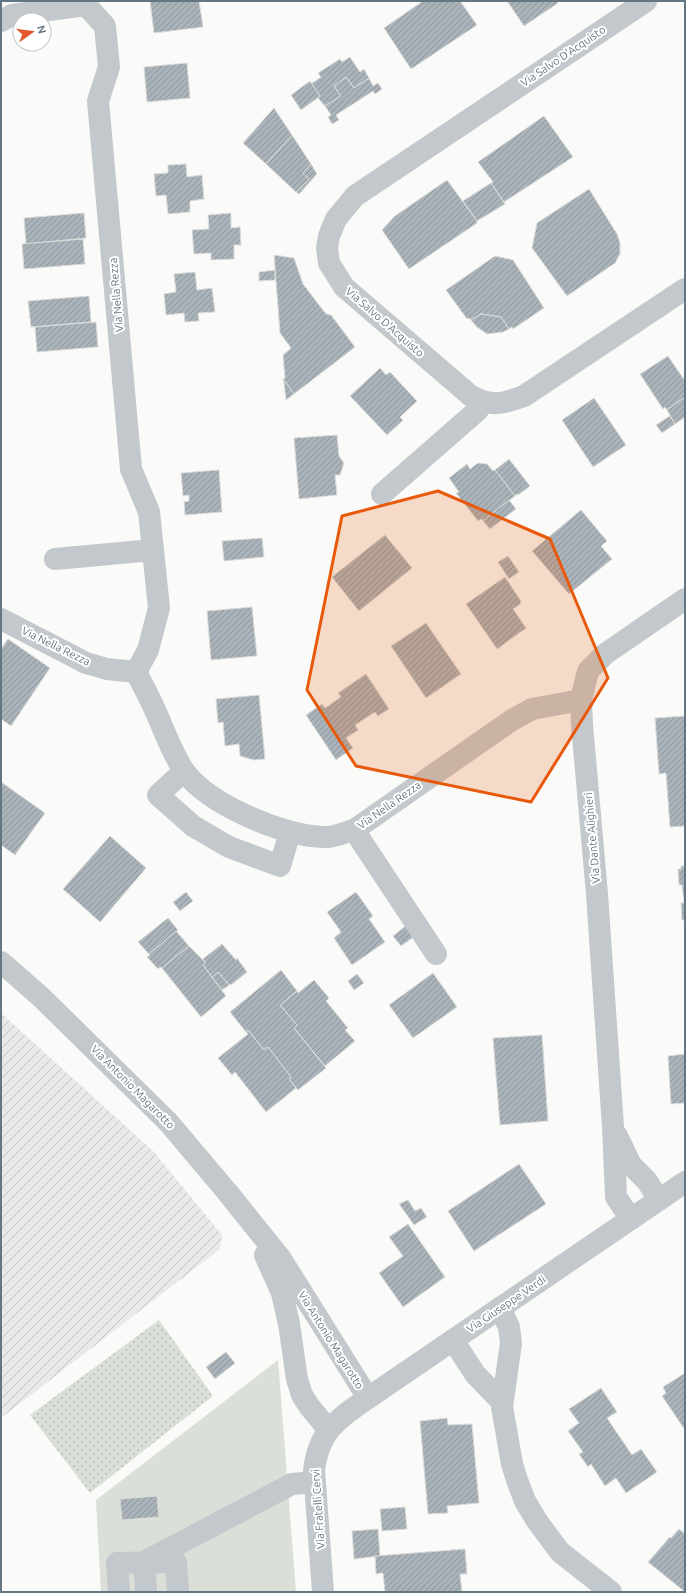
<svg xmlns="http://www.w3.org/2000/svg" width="686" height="1593" font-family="Ubuntu,sans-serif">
  <defs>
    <pattern id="industrial-furrows" width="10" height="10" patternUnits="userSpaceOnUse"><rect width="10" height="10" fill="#e8e9e9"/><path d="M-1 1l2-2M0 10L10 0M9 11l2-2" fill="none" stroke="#c0c1c2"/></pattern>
    <pattern id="grass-dots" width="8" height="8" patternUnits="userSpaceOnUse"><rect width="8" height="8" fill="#dadfd7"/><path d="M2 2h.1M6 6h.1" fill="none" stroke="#b4b9b4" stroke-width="1.8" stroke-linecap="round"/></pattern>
    <pattern id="building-hatch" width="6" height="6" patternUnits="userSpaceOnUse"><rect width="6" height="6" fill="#aab3b9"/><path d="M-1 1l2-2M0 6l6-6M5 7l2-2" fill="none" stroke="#8e969c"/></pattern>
  </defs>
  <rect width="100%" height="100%" fill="#fafaf8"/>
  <polygon fill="url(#industrial-furrows)" points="1,1013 153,1151 222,1235 220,1249 1,1418"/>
  <polygon fill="url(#grass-dots)" points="159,1320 213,1396 90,1493 30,1415"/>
  <polygon fill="#dadfd7" points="278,1360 296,1592 101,1592 96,1500"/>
  <g fill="url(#building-hatch)" stroke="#dcdcda">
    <polygon points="150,1 199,1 203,27 154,33"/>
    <polygon points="423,1 460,1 477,25 411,69 384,28"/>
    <polygon points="507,1 556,1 558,3 524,26"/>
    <polygon points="350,57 360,72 364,69 369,78 354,88 346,77 334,86 341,96 325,106 318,98 320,96 311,84 321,77 318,73 340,59 342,62"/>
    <polygon points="187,63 190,98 147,102 144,67"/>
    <polygon points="346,77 354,88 369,78 373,86 378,83 382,89 375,94 373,91 336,115 339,120 332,124 328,117 331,115 325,106 341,96 334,86"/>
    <polygon points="310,81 320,96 301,110 291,95"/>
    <polygon points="274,108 292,135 266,164 243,143"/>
    <polygon points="544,116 573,157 504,202 491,183 493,182 478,162"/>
    <polygon points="292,135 311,164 303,173 309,179 296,192 266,164"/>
    <polygon points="186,164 187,177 202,175 204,199 190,201 190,212 168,214 166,195 156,196 154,174 168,173 168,165"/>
    <polygon points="311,164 317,174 299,194 296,192 309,179 303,173"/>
    <polygon points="447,180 477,221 477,223 409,269 382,230 395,216"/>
    <polygon points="491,183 505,204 477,221 463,201"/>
    <polygon points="589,189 617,234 620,243 620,254 615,263 567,296 532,248 537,223"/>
    <polygon points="84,213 86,238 26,244 24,218"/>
    <polygon points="231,213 231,228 240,227 241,245 234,245 234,259 211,260 211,253 194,254 192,230 209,229 208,215"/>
    <polygon points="83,239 85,264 24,269 22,244"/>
    <polygon points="274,255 294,258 303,284 326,314 331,315 355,347 294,394 283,379 285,378 283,355 291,348 280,333"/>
    <polygon points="495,256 513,260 544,308 513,329 512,327 509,329 501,317 481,314 471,320 469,318 467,319 446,290"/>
    <polygon points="275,270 275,280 259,281 259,272"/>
    <polygon points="195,272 197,290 212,288 215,312 198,313 199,321 185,322 184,313 166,315 164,294 176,292 174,274"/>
    <polygon points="89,296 91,322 31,327 28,301"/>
    <polygon points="481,314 501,317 509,329 503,332 487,334 477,327 471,320"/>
    <polygon points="96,322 98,347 37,352 35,327"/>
    <polygon points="668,356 685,381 685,397 667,410 665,407 663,409 640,374"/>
    <polygon points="380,368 386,375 390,372 417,401 400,417 403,420 387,435 350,396"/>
    <polygon points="283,379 294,394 286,400 284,383"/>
    <polygon points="685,397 685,417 675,424 667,410"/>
    <polygon points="594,398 626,445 593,467 562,420"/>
    <polygon points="670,416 675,424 662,433 656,425"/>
    <polygon points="337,435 339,456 344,463 340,475 335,475 337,495 299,499 294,438"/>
    <polygon points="509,459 530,486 518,495 517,494 515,496 495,470"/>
    <polygon points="478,463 487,464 493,471 495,470 515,496 483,521 482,519 478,521 456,493 459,492 449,478 467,464 470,469"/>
    <polygon points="219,470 222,512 185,515 184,502 189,501 189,495 183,496 181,473"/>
    <polygon points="509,500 516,509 490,529 483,521"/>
    <polygon points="581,510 607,541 601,546 612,559 569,594 532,551"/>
    <polygon points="385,535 412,568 359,611 332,577"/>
    <polygon points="262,538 264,557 224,561 222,541"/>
    <polygon points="508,556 519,572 509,579 498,562"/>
    <polygon points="505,577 521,601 520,604 513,609 526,628 497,649 466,604"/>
    <polygon points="252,607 257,656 211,660 207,611"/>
    <polygon points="426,623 461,674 426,698 391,646"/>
    <polygon points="8,639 50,668 11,726 1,719 1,649"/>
    <polygon points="366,674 389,709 378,716 375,712 355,725 358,730 346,738 353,748 336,760 306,715 322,704 325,708 341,697 338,693"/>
    <polygon points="259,695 265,759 254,760 240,756 239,744 225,746 223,722 218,723 216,699"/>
    <polygon points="685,716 685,826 670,827 666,773 659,774 655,718"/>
    <polygon points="1,782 45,813 15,855 1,845"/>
    <polygon points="110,836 146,868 100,922 63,889"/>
    <polygon points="681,866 685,866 685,921 685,920 682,920 681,903 684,903 682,885 679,885 678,869 681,869"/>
    <polygon points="186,892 193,901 180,911 173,902"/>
    <polygon points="356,892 373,916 369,919 385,942 352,965 334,938 341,932 327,912"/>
    <polygon points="168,918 178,930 149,954 138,942"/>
    <polygon points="407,925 415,936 401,946 393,936"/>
    <polygon points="176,931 189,946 162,968 160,967 158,969 147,957 150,955 149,954"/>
    <polygon points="222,944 236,960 237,958 247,972 231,985 230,984 229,985 218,972 212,977 203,965 206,963 203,959"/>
    <polygon points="189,946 206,963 203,965 226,996 201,1017 162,968"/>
    <polygon points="281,970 297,991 280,1005 297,1025 294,1028 326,1068 298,1090 289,1079 291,1077 268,1047 264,1050 248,1030 246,1032 230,1012"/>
    <polygon points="218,972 229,985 222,990 212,977"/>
    <polygon points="433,973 457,1007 413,1038 389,1005"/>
    <polygon points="357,974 364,983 354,990 348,981"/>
    <polygon points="314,980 329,998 326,1001 348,1028 345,1030 355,1041 325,1066 294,1028 297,1025 280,1005 297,991 298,993"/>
    <polygon points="248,1030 264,1050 268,1047 291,1077 289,1079 296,1088 266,1112 235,1072 232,1075 218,1058 248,1034 246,1032"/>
    <polygon points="542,1035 548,1121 500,1125 493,1038"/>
    <polygon points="685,1054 685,1103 671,1104 668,1056"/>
    <polygon points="519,1164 546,1204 474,1251 448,1211"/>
    <polygon points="408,1200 415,1211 421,1208 427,1217 414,1225 399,1204"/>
    <polygon points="408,1224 445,1277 403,1307 379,1273 403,1256 389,1237"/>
    <polygon points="226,1352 235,1363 215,1379 206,1367"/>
    <polygon points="685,1373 685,1430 662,1396 666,1393 663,1387"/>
    <polygon points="601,1388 617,1412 607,1418 632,1455 641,1449 657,1472 626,1493 616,1478 605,1486 591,1464 588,1467 579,1454 583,1452 568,1431 579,1423 569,1409"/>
    <polygon points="447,1418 448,1425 472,1424 479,1503 447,1506 448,1513 428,1514 420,1421"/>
    <polygon points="157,1496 159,1517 122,1520 120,1499"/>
    <polygon points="405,1507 407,1529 382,1531 380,1509"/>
    <polygon points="378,1529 380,1556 354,1559 352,1531"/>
    <polygon points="679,1529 685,1534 685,1592 648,1562 670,1537 671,1538"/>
    <polygon points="465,1549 467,1574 460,1574 462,1592 385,1592 383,1573 376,1574 375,1556"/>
  </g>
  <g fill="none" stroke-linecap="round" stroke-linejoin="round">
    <g stroke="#c3c8cc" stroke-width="22">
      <path d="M646,1L355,196L336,219L329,236L327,248L329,263L344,287L471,396C492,407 502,404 524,396L685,289"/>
      <polyline points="1,21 12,15 86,5 105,26 109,67 98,101 131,469 149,512 159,608 148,650 136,672"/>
      <polyline points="382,494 478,410 481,401"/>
      <polyline points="55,559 153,550"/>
      <polyline points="1,619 86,663 107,669 136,672"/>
      <path d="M136,672C145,689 154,706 161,724C168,740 174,756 184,771C209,805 283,836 324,837C334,838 345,832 354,830L512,720L532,709L581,700"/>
      <polyline points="184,771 158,795 193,826 229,847 280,866 290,832"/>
      <polyline points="354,830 436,954"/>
      <polyline points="1,962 41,997 169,1123 228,1193 281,1259 368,1398"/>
      <polyline points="617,1136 631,1165 647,1181 659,1200"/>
      <polyline points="631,1219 616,1197 613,1127 597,894 582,725 581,700 588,671 605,654 685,599"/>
      <polyline points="265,1255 282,1293 289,1324 297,1379 302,1395 309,1406 328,1429"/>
      <polyline points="500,1308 509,1327 511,1343 502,1407 512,1464 517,1480 525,1501 537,1521 560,1552 611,1592"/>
      <polyline points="453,1340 475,1374 502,1402"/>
      <polyline points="119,1592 117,1563 176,1562 178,1592"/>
      <polyline points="146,1592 144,1562 292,1484 314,1482"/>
      <path d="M323,1592L314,1470C319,1430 337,1420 368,1398L685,1182"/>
    </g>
  </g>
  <path fill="#e8590c" fill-opacity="0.2" stroke="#e8590c" stroke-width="3" stroke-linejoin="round" d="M438,491L550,539L608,678L531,802L356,766L307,690L342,516Z"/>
  <g text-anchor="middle" stroke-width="4" stroke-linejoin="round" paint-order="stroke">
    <g font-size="11" fill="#657683" stroke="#fff">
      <text transform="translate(563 56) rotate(-34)" y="4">Via Salvo D'Acquisto</text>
      <text transform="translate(116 295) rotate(-95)" y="4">Via Nella Rezza</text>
      <text transform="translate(385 322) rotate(41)" y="4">Via Salvo D'Acquisto</text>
      <text transform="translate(56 646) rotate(26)" y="4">Via Nella Rezza</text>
      <text transform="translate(389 805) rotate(-35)" y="4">Via Nella Rezza</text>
      <text transform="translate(592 838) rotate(-95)" y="4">Via Dante Alighieri</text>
      <text transform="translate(133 1087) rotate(45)" y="4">Via Antonio Magarotto</text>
      <text transform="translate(506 1304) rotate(-34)" y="4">Via Giuseppe Verdi</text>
      <text transform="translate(331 1340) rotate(58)" y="4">Via Antonio Magarotto</text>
      <text transform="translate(318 1509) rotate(-94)" y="4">Via Fratelli Cervi</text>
    </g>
  </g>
  <rect width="686" height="1593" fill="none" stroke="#657683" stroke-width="4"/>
  <g transform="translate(32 32) rotate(76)"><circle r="19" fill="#ffffff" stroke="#c1c8cd"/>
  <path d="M0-3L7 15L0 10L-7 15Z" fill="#e4572e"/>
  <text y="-6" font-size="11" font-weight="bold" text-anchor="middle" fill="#657683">N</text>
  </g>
</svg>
